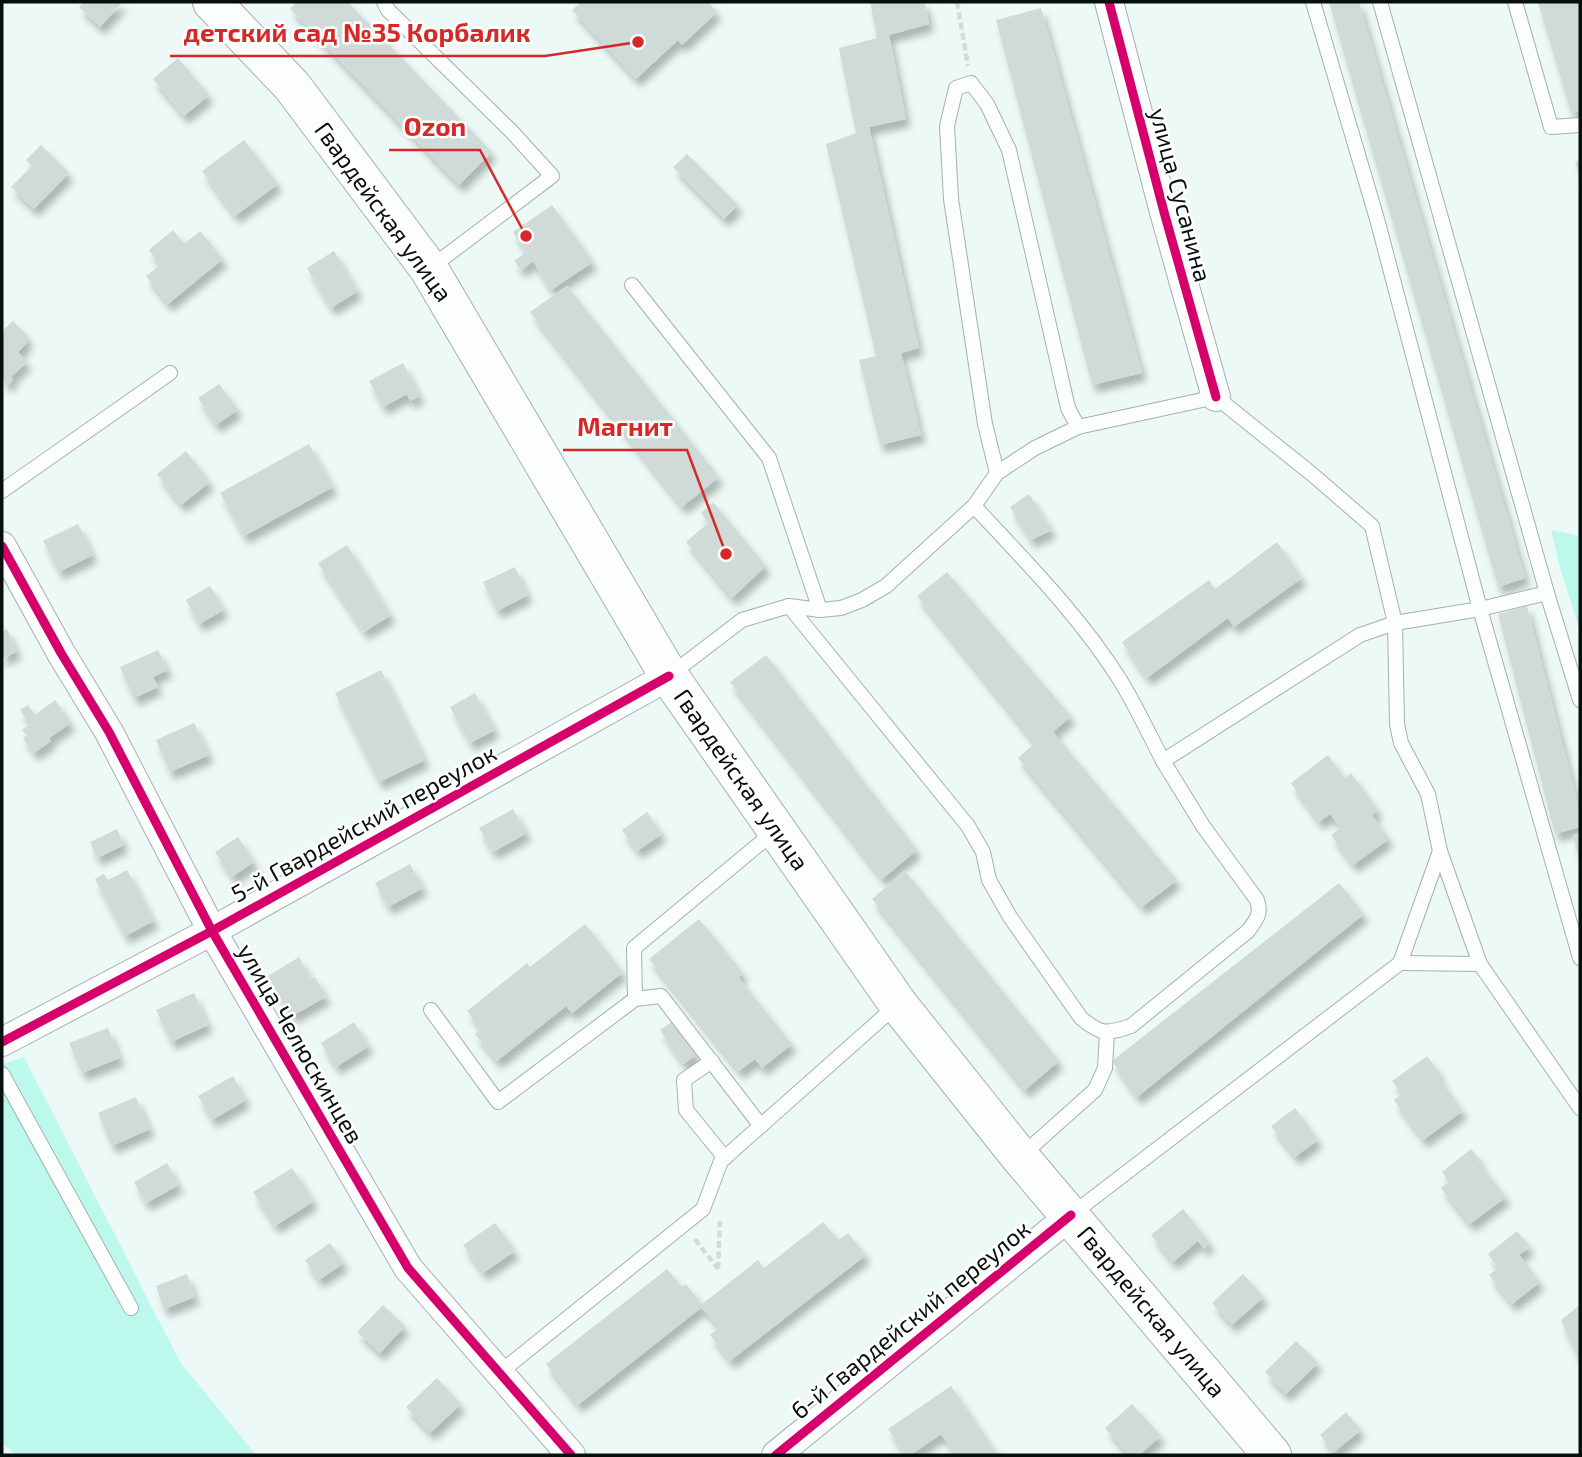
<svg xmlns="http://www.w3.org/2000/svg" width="1582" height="1457" font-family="'Exo 2',sans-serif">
  <defs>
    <filter id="shadow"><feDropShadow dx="4.5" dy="8" stdDeviation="3.5" flood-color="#0004"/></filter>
  </defs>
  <rect width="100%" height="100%" fill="#edf9f6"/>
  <g fill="#bdf8ec">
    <polygon points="1551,530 1580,536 1580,631 1560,568"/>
    <polygon points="24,1057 180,1362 256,1455 16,1455 2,1443 2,1064"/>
  </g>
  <g fill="#d0dad8" filter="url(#shadow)">
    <polygon points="84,2 123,2 100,27 79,7"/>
    <polygon points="297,2 348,2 492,152 459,185 290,9"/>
    <polygon points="581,2 708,2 717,12 682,45 678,40 636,79 572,10"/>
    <polygon points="870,2 925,2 929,24 889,35 906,119 869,127 919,348 901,353 921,435 880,445 859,360 876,356 826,144 856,133 839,48 877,38"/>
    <polygon points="1329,2 1359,2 1525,578 1498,587"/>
    <polygon points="1538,2 1580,2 1580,111 1571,113"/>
    <polygon points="1041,8 1142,373 1092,385 996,20"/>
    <polygon points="178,58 209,95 184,116 153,79"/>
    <polygon points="244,140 278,184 235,216 202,171"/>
    <polygon points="41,145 69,173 34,209 11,187 32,166 26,160"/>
    <polygon points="687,154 738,205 724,219 673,167"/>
    <polygon points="1580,160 1580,177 1575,162"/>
    <polygon points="552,205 593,262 551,290 533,261 521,270 514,261 526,252 513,232"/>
    <polygon points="173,230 184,244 200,231 223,259 168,304 146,276 160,265 149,250"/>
    <polygon points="334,251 358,291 331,308 307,268"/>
    <polygon points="567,286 719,477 682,507 530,312"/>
    <polygon points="13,321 29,338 25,341 27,343 18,352 27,362 11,377 13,380 8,385 2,379 2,331"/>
    <polygon points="403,363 420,396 410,401 407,394 383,407 369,381"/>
    <polygon points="219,384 238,410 216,425 198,398"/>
    <polygon points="309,444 333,487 244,536 220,493"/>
    <polygon points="186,451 210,482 181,505 157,474"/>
    <polygon points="1029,494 1052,530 1031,540 1010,507"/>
    <polygon points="713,502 766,566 732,598 686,542 708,523 701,513"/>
    <polygon points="78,524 93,555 59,572 43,541"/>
    <polygon points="1277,542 1302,578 1234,627 1228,618 1147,678 1122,642 1209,580 1215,589"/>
    <polygon points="347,545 391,615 364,632 318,563"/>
    <polygon points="515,567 528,595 497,611 483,582"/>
    <polygon points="947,572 1071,716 1053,732 1177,880 1142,907 1018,758 1035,743 917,596"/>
    <polygon points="210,586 224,610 199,624 186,600"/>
    <polygon points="1527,606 1580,813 1580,827 1555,834 1498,614"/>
    <polygon points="7,629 17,651 2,659 2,631"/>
    <polygon points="158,650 168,670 153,677 158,687 134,698 120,667"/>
    <polygon points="766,655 917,850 882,879 730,682"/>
    <polygon points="381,670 425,760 379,782 335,693"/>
    <polygon points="475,693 495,730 470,743 450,707"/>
    <polygon points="55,700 71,723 49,738 51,741 34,753 23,738 27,735 22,730 30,724 20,710 28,705 35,715"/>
    <polygon points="194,723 209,755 170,772 156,740"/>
    <polygon points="1328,755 1345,778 1351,773 1378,810 1372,815 1389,839 1353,865 1331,835 1341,828 1330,814 1319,822 1291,783"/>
    <polygon points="513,809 527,833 493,852 479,828"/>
    <polygon points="647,812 662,834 637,851 622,830"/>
    <polygon points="117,829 124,845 97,858 90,842"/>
    <polygon points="1580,833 1580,859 1579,859 1573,835"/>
    <polygon points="238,837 254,862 232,877 215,852"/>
    <polygon points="410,864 423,888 388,907 375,883"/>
    <polygon points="127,870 154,921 125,936 95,879 104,874 108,880"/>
    <polygon points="905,871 1059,1061 1025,1090 872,899"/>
    <polygon points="1339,883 1364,914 1137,1097 1112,1061"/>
    <polygon points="699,919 744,974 738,977 792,1044 762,1068 755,1059 739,1071 649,959"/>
    <polygon points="585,924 623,972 572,1013 566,1006 497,1061 475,1034 481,1029 467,1011 527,963 530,967"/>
    <polygon points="299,957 311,979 315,977 326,997 292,1016 268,976"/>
    <polygon points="194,993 208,1025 171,1042 156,1010"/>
    <polygon points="673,1021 697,1055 683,1064 660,1030"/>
    <polygon points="354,1022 369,1046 336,1067 321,1043"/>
    <polygon points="108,1028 120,1058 82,1073 69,1043"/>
    <polygon points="1427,1056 1442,1076 1436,1074 1463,1111 1423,1140 1394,1100 1402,1094 1392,1081"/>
    <polygon points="233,1076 246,1100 212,1120 198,1096"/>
    <polygon points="136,1097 150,1129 112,1146 98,1113"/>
    <polygon points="1295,1108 1318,1140 1295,1157 1271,1126"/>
    <polygon points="1471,1149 1481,1161 1477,1160 1506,1197 1470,1224 1441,1188 1449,1182 1442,1172"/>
    <polygon points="167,1163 179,1185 146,1203 134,1182"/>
    <polygon points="292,1168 314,1201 275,1226 253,1192"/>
    <polygon points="1183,1209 1210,1243 1204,1249 1198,1241 1173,1262 1151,1235"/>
    <polygon points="823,1222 838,1240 848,1233 866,1255 730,1361 710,1335 719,1328 702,1307 578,1405 546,1364 667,1269 682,1287 686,1284 702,1304 758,1260 764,1268"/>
    <polygon points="495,1223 515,1251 483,1273 463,1245"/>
    <polygon points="1517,1231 1530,1247 1519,1255 1540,1282 1512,1304 1489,1275 1498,1268 1488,1254"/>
    <polygon points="330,1243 344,1263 319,1280 305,1260"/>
    <polygon points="187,1274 195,1297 164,1309 156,1286"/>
    <polygon points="1243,1274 1264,1297 1232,1325 1212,1303"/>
    <polygon points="383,1305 405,1326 380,1353 357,1332"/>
    <polygon points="1580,1305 1580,1363 1561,1320"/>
    <polygon points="1296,1341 1318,1363 1286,1394 1265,1372"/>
    <polygon points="437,1378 461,1404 430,1433 406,1407"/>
    <polygon points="951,1386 996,1452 991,1455 956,1455 941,1434 911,1455 906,1455 888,1429"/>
    <polygon points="1132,1404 1161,1436 1139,1455 1129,1455 1105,1428"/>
    <polygon points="1346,1412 1361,1430 1334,1452 1320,1435"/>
  </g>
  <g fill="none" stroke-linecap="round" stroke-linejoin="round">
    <g stroke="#a6b0ad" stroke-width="16">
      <g id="service">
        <polyline points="384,2 388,10 512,132 552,176 430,268"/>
        <polyline points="1313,2 1377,219 1480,609 1580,958"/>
        <polyline points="1380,2 1547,593 1580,700"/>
        <polyline points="1515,2 1551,127 1580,125"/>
        <polyline points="632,285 769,458 820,610"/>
        <polyline points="997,473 985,424 951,199 947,126 956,88 971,83 987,104 1009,150 1068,408 1078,427 1216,397 1313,475 1372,526 1395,623 1397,724 1401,743 1428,794 1440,851 1480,964 1580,1108"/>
        <polyline points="2,491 170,373"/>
        <path d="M974,506C1025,561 1080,616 1120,680C1136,706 1149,734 1163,761L1360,635L1395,623L1480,609L1547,593"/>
        <path d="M789,606L968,826L983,852L989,880L1010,917L1081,1018C1101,1035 1107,1034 1131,1026L1248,931C1256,920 1262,914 1257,900L1203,826L1163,761"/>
        <polyline points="670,675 742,620 789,606 820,610 841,608 862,600 886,586 974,506 997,473 1035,448 1078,427"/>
        <polyline points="1400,963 1480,964"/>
        <polyline points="635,999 634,948 775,831"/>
        <polyline points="431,1010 498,1102 635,999 661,996 761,1126"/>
        <polyline points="712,1061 684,1080 686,1110 725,1158"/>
        <polyline points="2,1074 131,1308"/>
        <polyline points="1021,1156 1095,1090 1105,1068 1107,1032"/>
        <polyline points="1071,1215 1400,963 1440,851"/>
        <polyline points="498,1374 703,1209 721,1161 897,1005"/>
      </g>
    </g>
    <g stroke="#a6b0ad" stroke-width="30">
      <g id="minor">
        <polyline points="1109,2 1164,212 1216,397"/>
        <polyline points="2,546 61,653 109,732 212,931 408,1268 571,1455"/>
        <polyline points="2,1042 212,931 669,676"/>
        <polyline points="776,1455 1071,1215"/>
      </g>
    </g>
    <g stroke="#a6b0ad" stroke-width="40">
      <polyline id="primary" points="212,2 292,86 429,269 669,676 898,1004 1020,1157 1272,1455"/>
    </g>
    <g stroke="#d5dad8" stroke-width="4.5" stroke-dasharray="7 3.5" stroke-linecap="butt">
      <polyline points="957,2 968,66"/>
      <polyline points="695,1239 718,1269"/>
      <polyline points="718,1269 720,1221"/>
    </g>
    <use href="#service" stroke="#fcfefe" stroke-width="14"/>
    <use href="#minor" stroke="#fcfefe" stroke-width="28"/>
    <use href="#primary" stroke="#fcfefe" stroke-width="38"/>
    <g stroke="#fff" stroke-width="13">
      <g id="cycleway">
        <polyline points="1109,2 1164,212 1216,397"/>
        <polyline points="2,546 61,653 109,732 212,931 408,1268 571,1455"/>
        <polyline points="2,1042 212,931 669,676"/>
        <polyline points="776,1455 1071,1215"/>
      </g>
    </g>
    <use href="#cycleway" stroke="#d6006c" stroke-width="9"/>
  </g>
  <g text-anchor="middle" stroke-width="5" stroke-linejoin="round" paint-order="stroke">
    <g font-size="24" fill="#07100e" stroke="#fff">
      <text transform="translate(1180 195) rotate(75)" y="8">улица Сусанина</text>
      <text transform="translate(383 212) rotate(54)" y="8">Гвардейская улица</text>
      <text transform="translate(741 780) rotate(55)" y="8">Гвардейская улица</text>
      <text transform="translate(364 824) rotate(-29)" y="8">5-й Гвардейский переулок</text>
      <text transform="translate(300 1044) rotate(60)" y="8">улица Челюскинцев</text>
      <text transform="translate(1151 1312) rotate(50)" y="8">Гвардейская улица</text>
      <text transform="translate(911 1320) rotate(-39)" y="8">6-й Гвардейский переулок</text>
    </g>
  </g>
  <path fill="none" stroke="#d62828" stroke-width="2.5" d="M638 42L545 56H170M526 236L480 150H389M726 554L687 450H563"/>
  <g fill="#d62828" stroke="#fff" stroke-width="2.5">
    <circle cx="638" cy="42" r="7"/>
    <circle cx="526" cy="236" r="7"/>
    <circle cx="726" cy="554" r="7"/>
  </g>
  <g font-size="26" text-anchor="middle" font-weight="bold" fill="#d62828" stroke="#fff" stroke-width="5" stroke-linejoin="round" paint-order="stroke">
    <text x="357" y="42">детский сад №35 Корбалик</text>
    <text x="435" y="136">Ozon</text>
    <text x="625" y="436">Магнит</text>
  </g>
  <rect width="1582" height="1457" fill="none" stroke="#07100e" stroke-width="7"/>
</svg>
